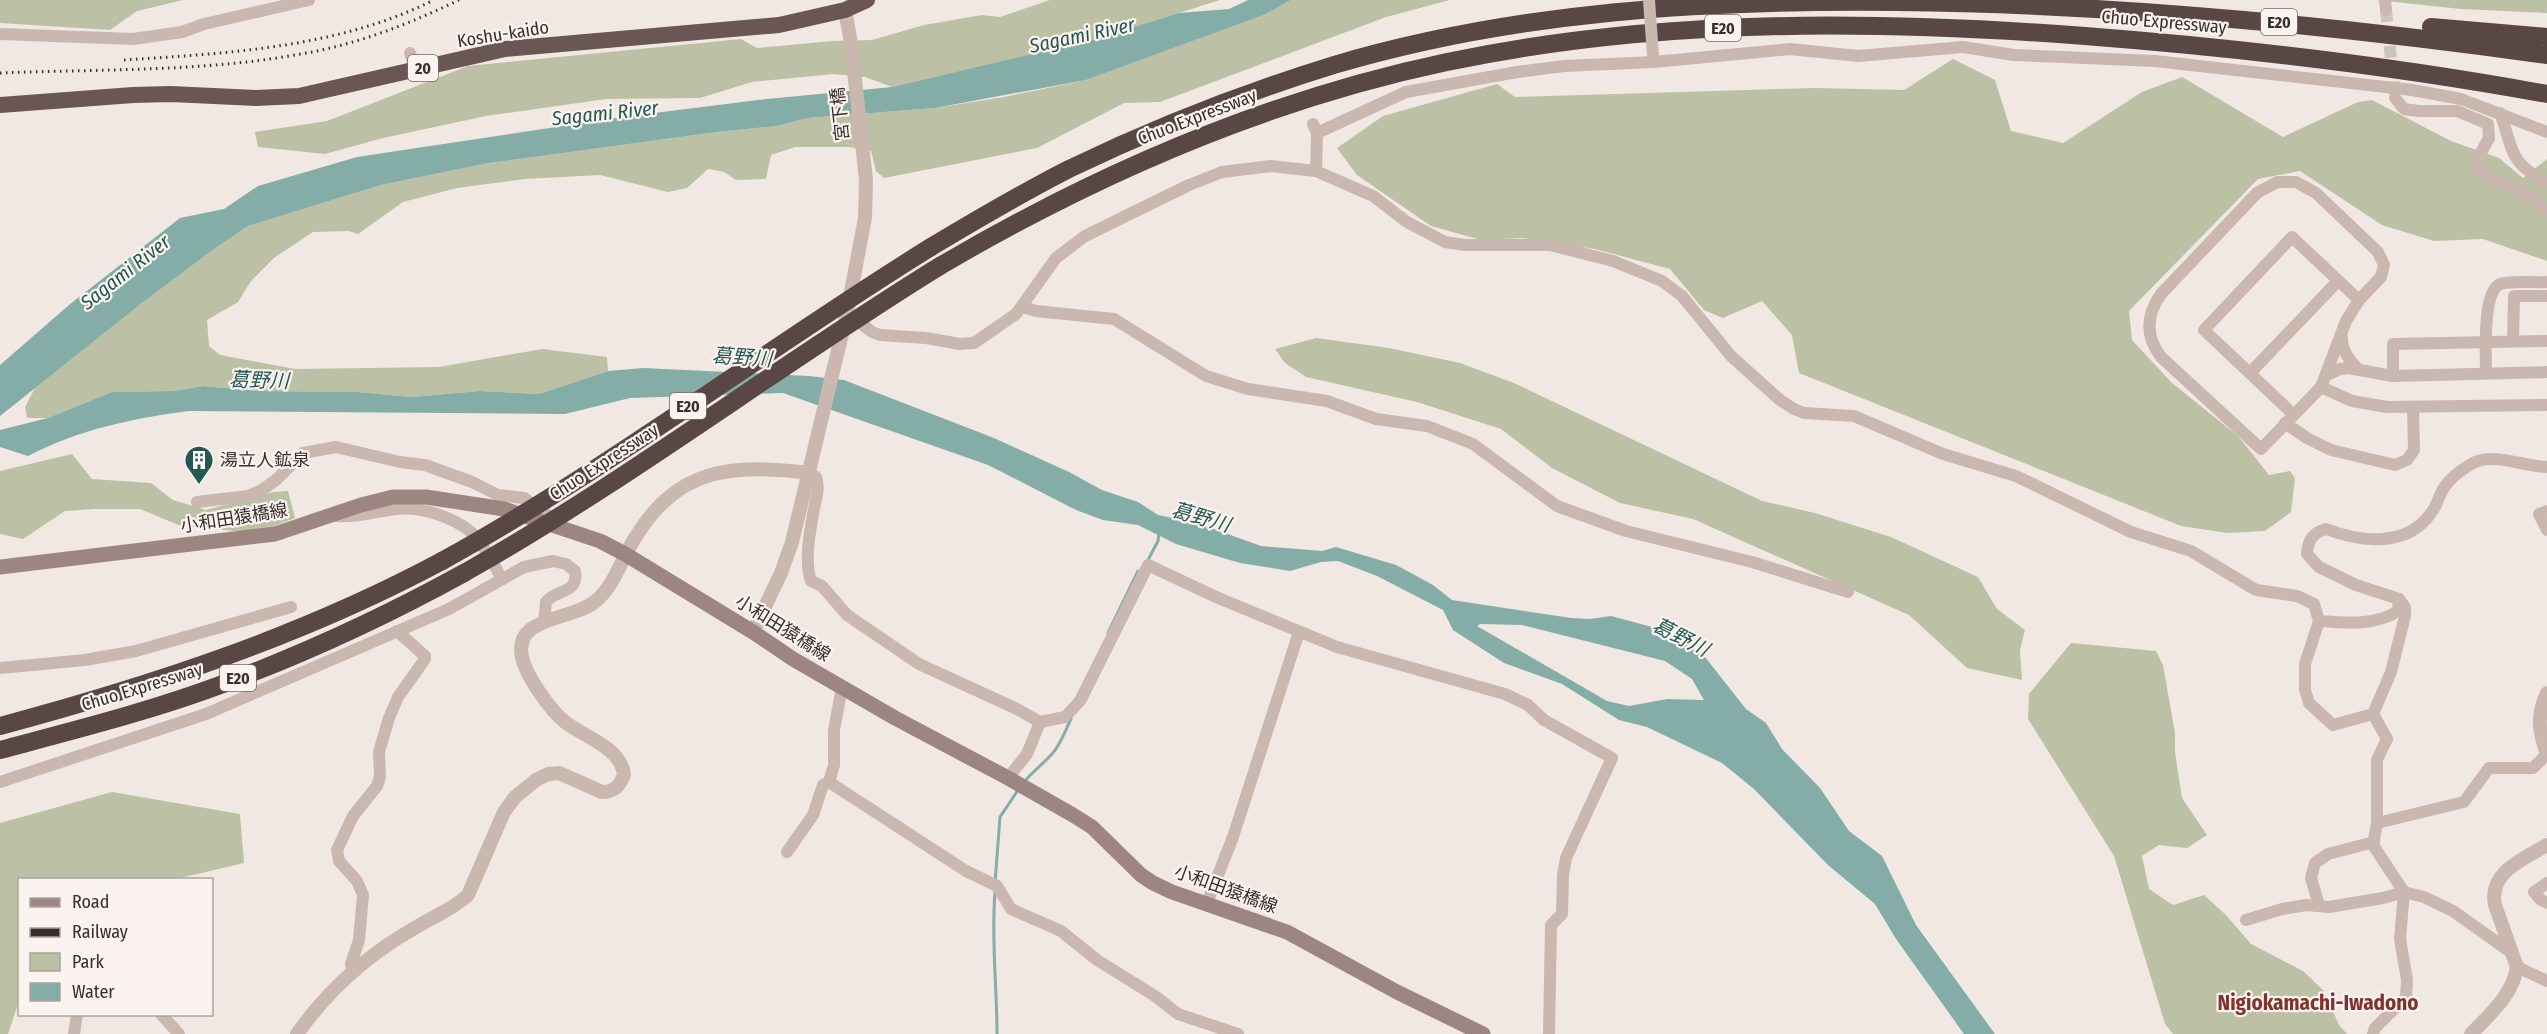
<svg xmlns="http://www.w3.org/2000/svg" width="2547" height="1034" font-family="'Fira Sans Condensed','Noto Sans JP',sans-serif">
  <rect width="100%" height="100%" fill="#f2e8e3"/>
  <g fill="#bcc0a4">
    <polygon points="0,0 183,0 137,11 110,30 0,23"/>
    <polygon points="1050,0 1220,0 1097,39 892,87 865,77 834,74 752,82 700,98 606,99 486,116 383,138 325,154 258,147 255,132 327,121 468,66 741,39 757,48 833,41 872,40 924,25 982,15 1000,17"/>
    <polygon points="1291,0 1450,0 1386,17 1160,102 1124,103 1037,148 884,178 876,171 871,151 849,147 795,147 771,155 766,179 736,180 724,172 708,169 687,188 668,192 600,175 525,179 457,188 403,202 358,234 349,231 313,232 274,258 251,281 238,302 207,320 209,346 220,355 295,369 439,367 542,349 607,357 608,371 539,394 480,391 412,397 357,392 259,391 203,386 174,391 112,392 48,418 27,418 25,407 35,388 142,303 214,249 248,226 381,185 489,163 717,132 777,126 808,118 935,108 1004,97 1086,80 1264,15"/>
    <polygon points="2376,0 2547,0 2547,13 2461,9"/>
    <polygon points="1953,59 1995,80 2011,131 2063,143 2142,92 2182,77 2283,137 2358,102 2372,100 2451,141 2499,158 2523,178 2547,159 2547,261 2483,239 2434,241 2382,225 2300,171 2258,179 2129,311 2132,340 2172,383 2238,436 2269,475 2290,471 2295,478 2291,512 2265,531 2228,533 2181,526 1799,373 1792,335 1762,301 1723,318 1704,310 1670,269 1595,249 1523,238 1481,240 1431,226 1357,175 1337,148 1383,116 1497,84 1515,97 1815,88 1904,90"/>
    <polygon points="1316,338 1389,348 1460,363 1514,383 1762,501 1815,513 1891,537 1978,577 1997,609 2025,630 2020,650 2022,680 1967,668 1909,615 1693,519 1620,503 1552,468 1501,429 1417,402 1306,377 1285,363 1275,349"/>
    <polygon points="72,454 92,479 151,483 173,500 206,510 274,492 288,491 295,518 264,530 245,532 181,526 140,509 95,509 65,511 23,539 0,534 0,471"/>
    <polygon points="2071,643 2156,651 2163,665 2175,733 2175,752 2182,798 2207,835 2187,848 2159,845 2142,856 2149,889 2173,905 2204,895 2226,915 2251,944 2303,971 2324,991 2339,1025 2347,1034 2173,1034 2165,1024 2114,856 2028,719 2029,694"/>
    <polygon points="112,792 240,814 244,863 176,879 20,880 19,1001 8,1034 0,1034 0,823"/>
  </g>
  <g fill="#84ada8" fill-rule="evenodd">
    <polygon points="1248,0 1291,0 1264,15 1086,80 935,108 808,118 777,126 717,132 489,163 381,185 248,226 214,249 142,303 0,416 0,365 69,305 180,218 224,209 258,186 357,157 622,117 758,100 892,87 1096,39 1179,13 1229,9"/>
    <path d="M643,368L809,376L844,380L994,438L1069,472L1102,490L1138,502L1158,515L1197,523L1261,546L1322,551L1336,547L1396,565L1433,585L1452,600L1571,618L1590,619L1611,616L1652,627L1682,640L1705,657L1746,709L1766,723L1782,749L1820,788L1849,831L1882,856L1916,925L1995,1034H1964L1896,939L1875,904L1828,865L1754,789L1722,763L1647,727L1619,720L1562,684L1504,663L1453,630L1443,610L1377,576L1338,561L1321,562L1290,571L1240,563L1176,544L1138,525L1103,520L1076,510L988,465L783,393L630,398L565,414L188,411C131,419 80,429 28,456L0,447V430L48,418L112,392L174,391L203,386L259,391L357,392L412,397L480,391L539,394L608,371ZM1480,624L1522,625L1665,661L1692,679L1704,700L1667,699L1629,706L1607,701L1477,626Z"/>
  </g>
  <g fill="none" stroke-linecap="round" stroke-linejoin="round">
    <g stroke="#84ada8" stroke-width="3">
      <polyline points="1147,562 1158,541 1159,533"/>
      <polyline points="1108,633 1138,571"/>
      <path d="M1024,782C1032,772 1043,764 1052,754C1061,744 1065,731 1071,719"/>
      <polyline points="995,883 1000,817 1018,790"/>
      <path d="M995,892C991,940 997,986 997,1034"/>
    </g>
    <polyline stroke="#cdc3bf" stroke-width="12" stroke-dasharray="12 6" stroke-linecap="butt" points="2386,10 2395,97"/>
    <g stroke="#cab7af" stroke-width="12">
      <polyline points="2385,0 2386,10"/>
      <polyline points="0,34 133,39 182,32 204,24 309,0"/>
      <polyline points="410,53 416,70"/>
      <polyline points="2395,98 2404,109 2419,111 2457,111 2488,124 2489,138 2478,158 2477,166 2483,175 2535,200 2547,212"/>
      <path d="M2500,113C2514,150 2508,163 2547,182"/>
      <polyline points="1313,124 1317,133 1316,171"/>
      <polyline points="1317,133 1406,92 1517,72 1564,66 1654,62 1790,49 1858,56 1963,47 2014,55 2155,61 2412,90 2461,99 2547,132"/>
      <path d="M2277,182H2296L2316,193L2378,252L2384,265L2381,277L2359,300L2346,321L2321,387L2261,449L2161,357C2145,336 2146,315 2161,294L2257,193Z"/>
      <polyline points="1023,307 1036,311 1114,319 1206,376 1248,389 1327,401 1376,419 1427,426 1473,444 1557,506 1626,531 1752,562 1848,592"/>
      <polyline points="853,317 872,332 880,335 926,338 960,344 974,343 1016,314 1056,258 1085,236 1189,185 1222,172 1271,166 1316,171 1373,196 1407,222 1445,242 1465,245 1550,245 1613,261 1662,281 1682,296 1731,356 1780,400 1794,409 1804,413 1854,416 1943,454 2016,476 2131,532 2191,551 2256,590 2297,596 2314,604 2319,621 2305,664 2305,690 2309,703 2333,725 2373,714"/>
      <path d="M2342,338C2342,351 2349,360 2359,370"/>
      <polyline points="2513,341 2514,296 2547,296"/>
      <polyline points="2250,373 2338,281"/>
      <path d="M2486,373C2486,356 2482,292 2500,284C2509,280 2536,283 2547,282"/>
      <polyline points="2327,375 2340,369 2348,368 2393,376 2547,372"/>
      <polyline points="2393,376 2393,344 2547,341"/>
      <polyline points="2321,387 2352,401 2387,407 2547,405"/>
      <polyline points="2293,414 2204,330 2292,237 2359,300"/>
      <polyline points="2285,423 2307,438 2331,450 2395,465 2407,460 2414,450 2413,407"/>
      <path d="M809,473L816,477C820,489 816,497 814,509C810,530 804,561 811,581L822,586L847,615L919,664L1017,709L1040,722L1065,717L1080,701L1148,565L1216,597L1337,647L1505,694L1528,705L1544,720L1612,758L1566,858L1563,875L1562,914L1551,925L1549,1034"/>
      <polyline points="197,502 248,496 262,490 276,480 303,453 336,447 400,462 425,465 472,482 498,495 524,498 559,523"/>
      <polyline points="2547,511 2539,514 2547,530"/>
      <path d="M337,516C357,518 377,511 397,509C420,506 453,517 471,532C484,544 493,564 502,579"/>
      <path d="M2319,621C2346,623 2375,626 2398,611L2399,599"/>
      <polyline points="0,668 85,660 136,651 291,607"/>
      <polyline points="842,687 834,730 834,765 829,782 966,871 997,886 1011,909 1061,931 1097,960 1155,996 1178,1014 1238,1034"/>
      <path d="M2373,714L2391,672L2405,616V607L2399,599L2356,585L2319,567L2307,554C2308,539 2313,533 2326,529C2360,542 2407,548 2431,513C2438,505 2439,493 2446,485C2451,478 2463,469 2471,464C2494,451 2522,467 2547,467"/>
      <polyline points="2373,714 2387,739 2377,760 2377,823 2373,845 2404,892 2400,939 2407,980 2406,997 2375,1028 2373,1034"/>
      <polyline points="1008,778 1027,754 1040,722"/>
      <path d="M0,782L206,714L449,609L524,567L553,561L566,564L575,571C579,594 556,589 546,602L544,622"/>
      <polyline points="2377,823 2464,802 2489,768 2533,768 2547,754"/>
      <polyline points="787,852 813,815 823,785 829,782"/>
      <polyline points="2547,883 2534,892 2541,900 2547,903"/>
      <polyline points="1207,903 1233,837 1299,632"/>
      <polyline points="2319,905 2311,878 2315,863 2328,854 2374,842"/>
      <polyline points="2246,920 2282,909 2306,905 2329,907 2383,898 2404,892 2424,897 2453,911 2512,953"/>
      <polyline points="2517,967 2547,981"/>
      <polyline points="352,971 351,964 359,940 363,895 357,881 339,861 337,850 353,816 377,786 380,777 379,752 389,718 398,697 425,659 425,656 397,631"/>
      <polyline points="161,1014 179,1034"/>
      <polyline points="74,1034 77,1014"/>
    </g>
    <g stroke="#cab7af" stroke-width="14">
      <polyline points="753,632 781,573 792,542 847,313 865,218 866,180 851,43 845,10"/>
      <path d="M2547,693C2536,717 2539,731 2547,754"/>
      <path d="M297,1034C328,990 366,956 413,929C432,917 452,910 468,895L504,812L515,797L536,780L548,774L559,773L602,792C614,792 621,785 624,774C620,747 584,737 565,722C550,710 526,676 522,657C513,615 574,621 597,600C615,584 622,558 635,538C678,466 734,464 809,473"/>
      <path d="M2471,1034C2489,1015 2513,995 2517,967L2495,905C2488,872 2524,859 2547,845"/>
    </g>
    <polyline stroke="#9d8681" stroke-width="15" points="0,567 275,534 361,505 393,497 426,497 504,509 600,541 625,554 753,632 793,659 895,718 1008,778 1073,815 1092,827 1141,875 1153,883 1172,892 1287,932 1397,992 1483,1034"/>
    <polyline stroke="#6a5652" stroke-width="16" points="0,105 133,95 171,94 256,98 299,96 505,49 779,25 845,10 867,0"/>
    <g stroke="#594745" stroke-width="18">
      <polyline points="2431,27 2547,37"/>
      <path d="M931,247C976,220 1022,193 1069,169C1154,128 1243,93 1334,65C1516,11 1708,0 1897,2C2115,4 2332,25 2547,55"/>
      <path d="M940,266C1098,173 1266,100 1447,62C1656,18 1872,20 2085,36C2240,48 2394,66 2547,94"/>
      <path d="M0,726C153,685 302,636 442,561"/>
      <path d="M0,750C75,730 151,711 223,684C306,653 386,616 464,573"/>
    </g>
    <g stroke="#392e2d" stroke-width="3" stroke-dasharray="1.5 4.5" stroke-linecap="butt">
      <path d="M124,60C230,53 337,48 434,0"/>
      <path d="M0,73C98,69 199,72 295,55C353,46 407,25 459,0"/>
    </g>
    <polyline stroke="#cab7af" stroke-width="12" points="1649,0 1653,55"/>
    <g stroke="#594745" stroke-width="18">
      <path d="M442,561C612,467 766,349 931,247"/>
      <path d="M464,573C629,480 779,365 940,266"/>
    </g>
  </g>
  <defs>
    <g id="building-pin" transform="scale(1.5)"><path d="M0 17L-7.5 6A9.5 9.5 0 1 1 7.5 6Z" fill="#255852" stroke="#faf3ef"/><path d="M-4-6H4V6H1V3H-1V6H-4ZM-2.5-4.3h1.7v1.8h-1.7ZM.8-4.3h1.7v1.8H.8ZM-2.5-1h1.7V.8h-1.7ZM.8-1h1.7V.8H.8Z" fill="#fff"/></g>
  </defs>
  <g fill-rule="evenodd">
    <use href="#building-pin" x="199" y="460"/>
  </g>
  <g text-anchor="middle" stroke-width="4.5" stroke-linejoin="round" paint-order="stroke">
    <g fill="#faf3ef" stroke="#736967" stroke-width="1.5">
      <rect x="2261" y="9" width="36" height="26" rx="4.5"/>
      <rect x="1705" y="15" width="36" height="26" rx="4.5"/>
      <rect x="408" y="55" width="30" height="26" rx="4.5"/>
      <rect x="670" y="393" width="36" height="26" rx="4.5"/>
      <rect x="220" y="665" width="36" height="26" rx="4.5"/>
    </g>
    <g font-size="16" font-weight="bold" fill="#392e2d">
      <text x="2279" y="28">E20</text>
      <text x="1723" y="34">E20</text>
      <text x="423" y="74">20</text>
      <text x="688" y="412">E20</text>
      <text x="238" y="684">E20</text>
    </g>
    <g font-size="18" fill="#392e2d" stroke="#faf3ef">
      <text transform="translate(2164 22) rotate(5)" y="6">Chuo Expressway</text>
      <text transform="translate(503 34) rotate(-9)" y="6">Koshu-kaido</text>
      <text transform="translate(840 114) rotate(-96)" y="6">宮下橋</text>
      <text transform="translate(1197 117) rotate(-21)" y="6">Chuo Expressway</text>
      <text transform="translate(604 462) rotate(-33)" y="6">Chuo Expressway</text>
      <text transform="translate(234 518) rotate(-9)" y="6">小和田猿橋線</text>
      <text transform="translate(783 628) rotate(32)" y="6">小和田猿橋線</text>
      <text transform="translate(142 687) rotate(-17)" y="6">Chuo Expressway</text>
      <text transform="translate(1226 889) rotate(20)" y="6">小和田猿橋線</text>
    </g>
    <g font-size="18" fill="#392e2d" stroke="#faf3ef" text-anchor="start">
      <text x="220" y="466">湯立人鉱泉</text>
    </g>
    <g font-size="20" font-style="italic" fill="#255852" stroke="#faf3ef">
      <text transform="translate(1082 35) rotate(-12)" y="7">Sagami River</text>
      <text transform="translate(605 113) rotate(-6)" y="7">Sagami River</text>
      <text transform="translate(125 272) rotate(-38)" y="7">Sagami River</text>
      <text transform="translate(742 357) rotate(4)" y="7">葛野川</text>
      <text transform="translate(259 380) rotate(2)" y="7">葛野川</text>
      <text transform="translate(1201 517) rotate(16)" y="7">葛野川</text>
      <text transform="translate(1681 637) rotate(27)" y="7">葛野川</text>
    </g>
    <g font-size="21" font-weight="bold" fill="#81322d" stroke="#faf3ef">
      <text x="2318" y="1010">Nigiokamachi-Iwadono</text>
    </g>
  </g>
  <rect x="18" y="878" width="195" height="138" fill="#faf3ef" stroke="#ada4a1" stroke-width="1.5"/>
  <rect x="30" y="898" width="30" height="9" fill="#9d8681" stroke="#ada4a1" stroke-width="1.5"/>
  <text x="72" y="908" font-size="18" fill="#392e2d">Road</text>
  <rect x="30" y="928" width="30" height="9" fill="#392e2d" stroke="#ada4a1" stroke-width="1.5"/>
  <text x="72" y="938" font-size="18" fill="#392e2d">Railway</text>
  <rect x="30" y="953" width="30" height="18" fill="#bcc0a4" stroke="#ada4a1" stroke-width="1.5"/>
  <text x="72" y="968" font-size="18" fill="#392e2d">Park</text>
  <rect x="30" y="983" width="30" height="18" fill="#84ada8" stroke="#ada4a1" stroke-width="1.5"/>
  <text x="72" y="998" font-size="18" fill="#392e2d">Water</text>
</svg>
